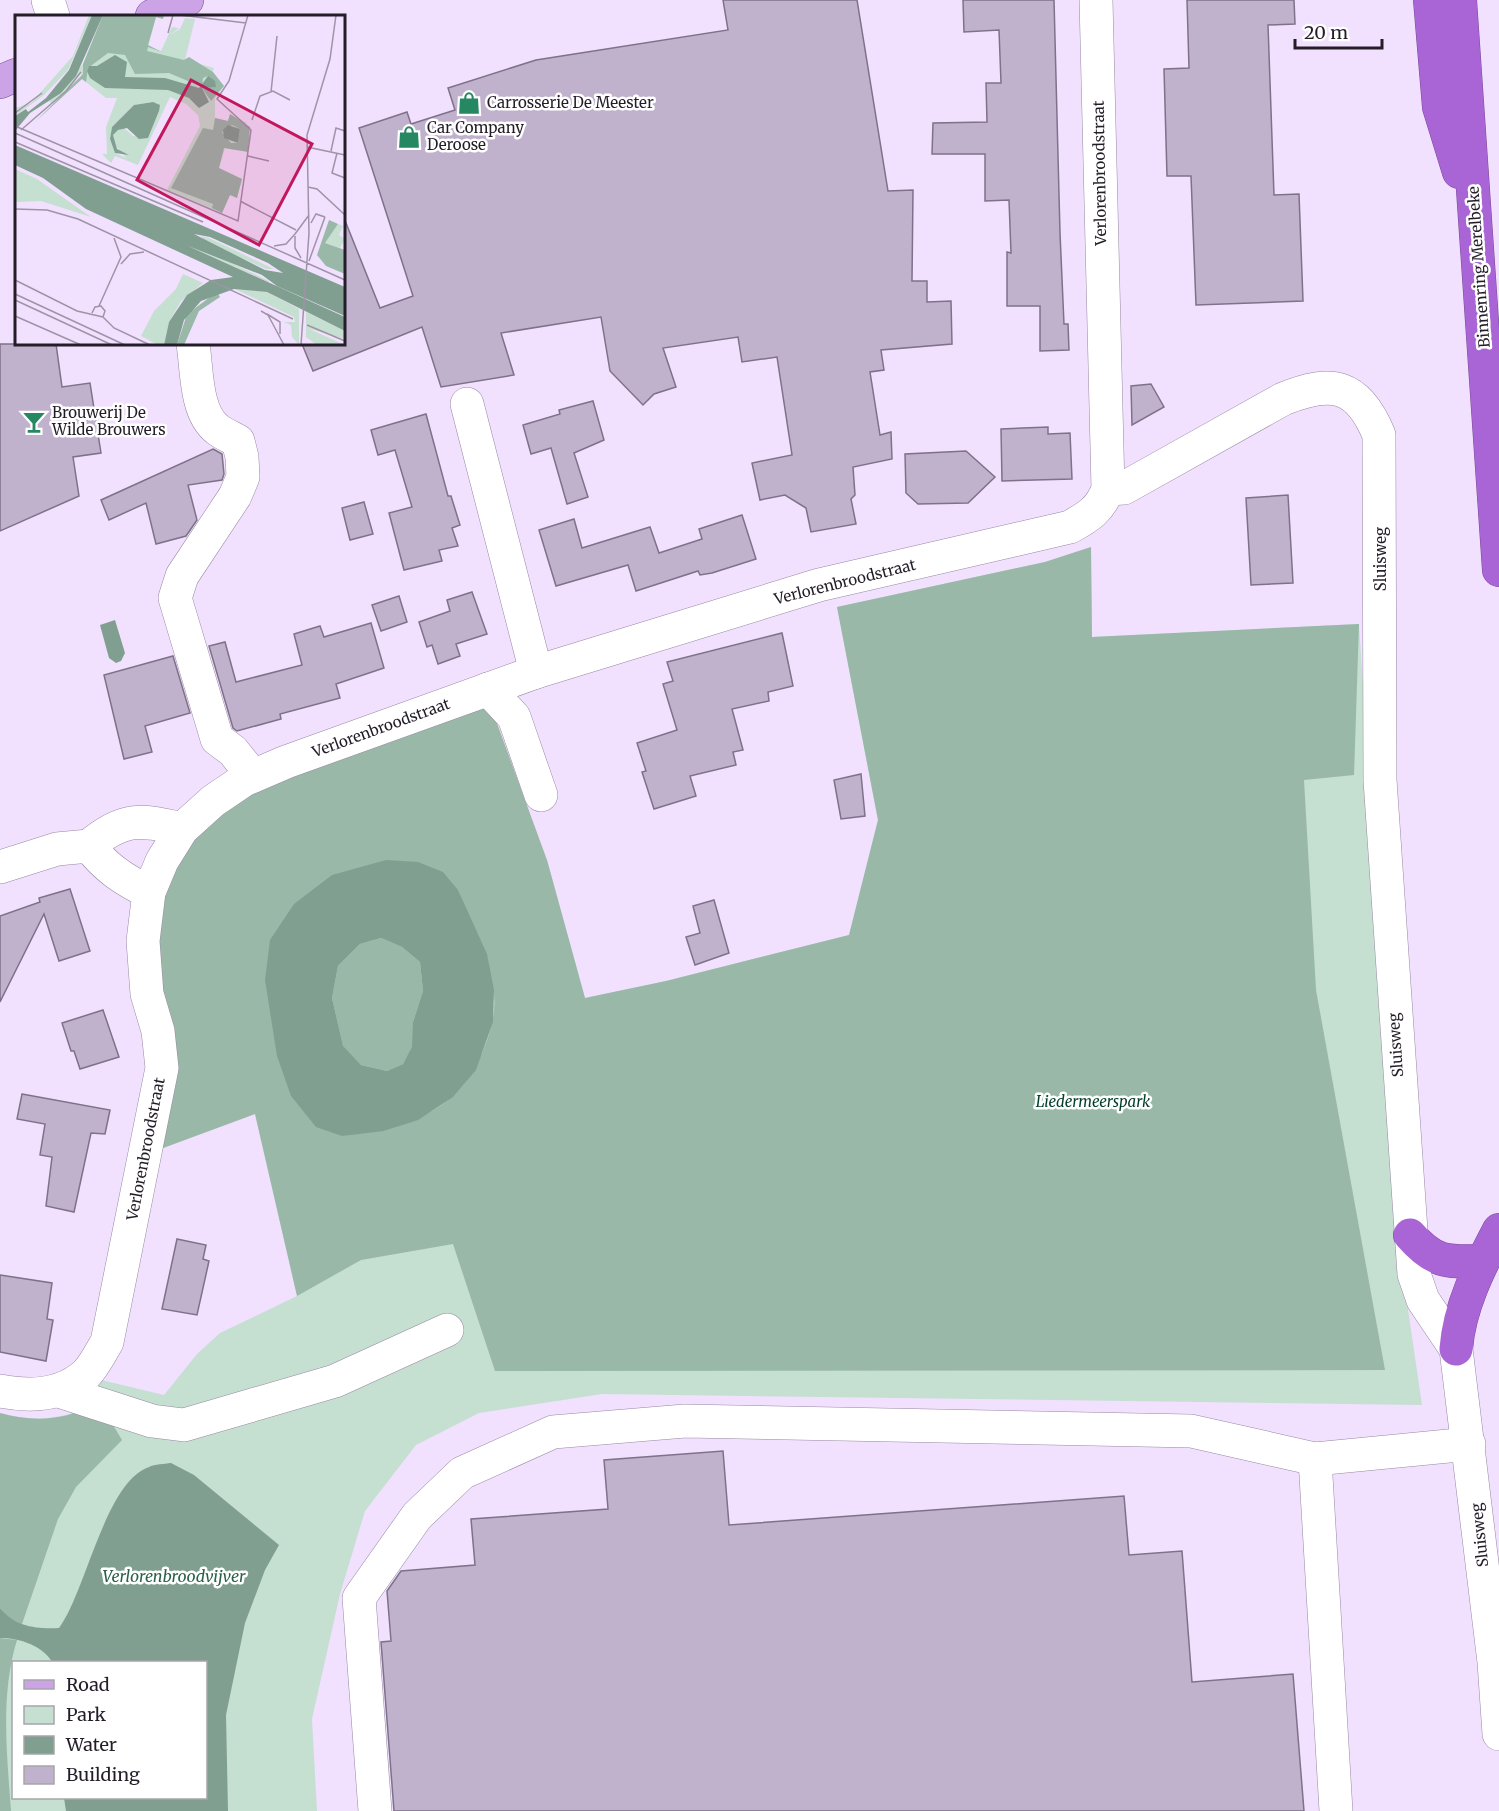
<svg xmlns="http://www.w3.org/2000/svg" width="1499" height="1811" font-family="Merriweather,serif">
  <rect width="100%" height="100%" fill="#f1e1fe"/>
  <path fill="#c5dfd1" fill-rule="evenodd" d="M1091,547L1092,637L1359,624L1399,1248L1422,1405L602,1394L479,1413L416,1445L365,1511L340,1594L312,1719L317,1811H0V1413C32,1422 63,1420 92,1405L97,1379L164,1395L197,1354L220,1333L297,1296L255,1114L155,1151L188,832L547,860L585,998L666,981L849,935L878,820L837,607L1045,562ZM14,1662H206V1798H14Z"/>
  <g fill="#99b8a8" fill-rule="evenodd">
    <path d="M1091,547L1092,637L1359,624L1354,775L1304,780L1316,990L1385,1370L495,1371L453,1244L361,1260L297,1296L255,1114L155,1151V894L219,804L487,696L547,860L585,998L666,981L849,935L878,820L837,607L1045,562ZM458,890C469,920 487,959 493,989C497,1008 492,1026 486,1043C466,1097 437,1113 384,1131L270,940Z"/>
    <polygon points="381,938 402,947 420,962 423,991 413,1022 413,1047 403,1064 387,1071 361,1065 343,1047 332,998 338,966 360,944"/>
    <path d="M93,1405L104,1410L122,1440L76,1487L58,1519L22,1624L9,1619L0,1608V1413C33,1422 63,1421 93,1405Z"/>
    <path d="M0,1638L17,1640C0,1695 7,1755 11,1811H0Z"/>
  </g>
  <g fill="#819f90" fill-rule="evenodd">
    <polygon points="115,620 125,653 121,661 116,663 109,658 100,625"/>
    <path d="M386,860L418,862L443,872L458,890L487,954L494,990L493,1022L476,1070L453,1097L418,1120L384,1131L342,1136L316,1127L291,1096L277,1056L265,980L270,940L294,904L332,875ZM381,938L402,947L420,962L423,991L413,1022L412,1047L403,1064L387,1071L361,1065L343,1046L332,998L338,966L360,944Z"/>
    <path d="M171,1463L194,1475L279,1545L265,1570L245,1623L226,1715L228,1811H66L64,1798H206V1662H52C44,1646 17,1637 0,1638V1608C15,1627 36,1629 59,1628C86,1592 105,1482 149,1467C155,1464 164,1464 171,1463Z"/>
  </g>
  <g fill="#c0b1cd" stroke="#7f718a" stroke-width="1.5">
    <polygon points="723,0 857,0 888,191 913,190 912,281 927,281 927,302 951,301 952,344 881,350 884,370 870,372 880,435 891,432 892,459 853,467 855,495 851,499 856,524 811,532 806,508 785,495 760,500 752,463 792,455 777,357 742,362 738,337 663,348 676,387 654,394 643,405 610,371 601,317 501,333 514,375 441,387 422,327 313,371 302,344 344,344 344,218 380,308 413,296 359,128 407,112 411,124 455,110 448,88 536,60 728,30"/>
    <polygon points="963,0 1054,0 1060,233 1064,324 1068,324 1069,350 1040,351 1040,306 1007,306 1007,252 1011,253 1009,200 985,201 985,154 932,154 933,123 987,122 986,83 1001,83 999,30 964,32"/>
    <polygon points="1187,0 1294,0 1295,24 1268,25 1274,195 1299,194 1303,301 1196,305 1191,176 1167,176 1164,69 1189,68"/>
    <polygon points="0,344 56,344 62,387 90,383 101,453 73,457 79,496 0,531"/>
    <polygon points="1151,384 1164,407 1132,425 1131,386"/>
    <polygon points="593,401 604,440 574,453 588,497 567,504 551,448 531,454 523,425 560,414 559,410"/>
    <polygon points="426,414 448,496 451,496 460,525 452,528 458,546 439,550 442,561 404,570 389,513 412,507 395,450 378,455 371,430"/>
    <polygon points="1048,427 1048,434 1070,433 1072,479 1002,481 1001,429"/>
    <polygon points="213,449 222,454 224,474 222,480 188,485 197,520 186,536 156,544 146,503 109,520 101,500"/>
    <polygon points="966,451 995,477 968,503 918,504 906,493 905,454"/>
    <polygon points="1288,495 1293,583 1251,585 1246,498"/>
    <polygon points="364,502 373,534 350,540 342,508"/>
    <polygon points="742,515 756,559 712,573 700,575 698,571 636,591 628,565 556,586 539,530 574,519 582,548 650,527 659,553 702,539 699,529"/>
    <polygon points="472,592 487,634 456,644 460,656 438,664 432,645 427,647 419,622 450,611 447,600"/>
    <polygon points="399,596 407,622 381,631 372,605"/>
    <polygon points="371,623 384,668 336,684 340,698 280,714 281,719 237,731 233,728 209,646 225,642 236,682 302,665 294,634 320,626 324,637"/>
    <polygon points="782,633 793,686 768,692 769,701 732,709 743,750 733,752 736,765 690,776 696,796 654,809 642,772 646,771 637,743 677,730 663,684 673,681 667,662"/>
    <polygon points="173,656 190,713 145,726 152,752 124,759 104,675"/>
    <polygon points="861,774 865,816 841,819 834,780"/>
    <polygon points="70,889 90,951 59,961 44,914 0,1002 0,916 40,902 39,898"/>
    <polygon points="714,900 729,953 695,965 686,937 700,933 693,906"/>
    <polygon points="103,1010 119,1057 80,1069 74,1051 71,1051 62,1023"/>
    <polygon points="22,1094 110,1110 105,1134 91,1133 74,1212 46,1206 52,1157 40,1155 45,1124 17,1119"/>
    <polygon points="177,1239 206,1245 203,1259 209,1261 197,1315 162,1309"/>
    <polygon points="0,1275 52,1283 47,1319 53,1320 46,1361 0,1352"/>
    <polygon points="723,1451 729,1525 1124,1496 1129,1555 1182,1551 1192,1682 1293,1674 1304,1811 394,1811 381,1642 391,1641 387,1591 401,1571 475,1565 471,1519 608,1509 604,1460"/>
  </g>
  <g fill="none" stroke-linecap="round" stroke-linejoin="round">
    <g stroke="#9788a2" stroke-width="34">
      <g id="minor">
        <polyline points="48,0 53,16"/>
        <path d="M193,344C197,368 195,412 217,429C223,434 231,437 238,441L242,457L243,477L235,496L182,576L175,598L217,739L233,751L253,776"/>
        <polyline points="467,404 536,672"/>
        <path d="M1108,489L1124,488L1283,399C1332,379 1358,384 1379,435L1380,780L1414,1274L1423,1300L1456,1349L1494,1662L1499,1734"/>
        <polyline points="488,689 514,717 541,795"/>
        <polyline points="0,867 57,849 89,846"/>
        <path d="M149,892C124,880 106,868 89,846C123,817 140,819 182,829"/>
        <path d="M0,1391C30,1397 62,1396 86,1374C94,1366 101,1352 107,1342L162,1068L158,1031L147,994L143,941L149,892L162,861L182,829L213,801L244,780L286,762L536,672L611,649L819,585L1070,527C1088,517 1100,510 1108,489L1096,0"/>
        <polyline points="59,1391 152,1421 184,1425 335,1381 447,1330"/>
        <polyline points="1315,1459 1336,1811"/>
        <polyline points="375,1811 359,1598 417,1516 462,1473 553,1432 685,1421 1191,1431 1315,1459 1469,1444"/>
      </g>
    </g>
    <g stroke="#7a4c98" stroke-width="34">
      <g id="major">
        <polyline points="152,16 187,0"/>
        <polyline points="0,82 16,75"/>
      </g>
    </g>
    <g stroke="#7a4c98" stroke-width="34">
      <g id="highway">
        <polyline points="1430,0 1439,107 1459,172"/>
        <polyline points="1460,0 1499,570"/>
        <path d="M1410,1235C1434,1263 1447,1262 1482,1261"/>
        <path d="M1456,1349C1459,1307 1480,1266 1499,1230"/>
      </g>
    </g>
    <use href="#minor" stroke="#fff" stroke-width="33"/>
    <use href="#major" stroke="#cba3e6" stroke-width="33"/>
    <use href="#highway" stroke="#a965d5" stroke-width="33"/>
  </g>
  <defs>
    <g id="shop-bare" transform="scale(1.8)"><path d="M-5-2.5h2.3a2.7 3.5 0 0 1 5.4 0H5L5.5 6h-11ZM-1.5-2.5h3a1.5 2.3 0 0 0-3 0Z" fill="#268862" stroke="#fff" stroke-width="2.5" paint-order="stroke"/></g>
    <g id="bar-bare" transform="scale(1.8)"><path d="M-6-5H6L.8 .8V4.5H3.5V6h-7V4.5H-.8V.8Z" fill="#268862" stroke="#fff" stroke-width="2.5" paint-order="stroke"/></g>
  </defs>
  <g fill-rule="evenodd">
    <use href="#shop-bare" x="469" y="103"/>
    <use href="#shop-bare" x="409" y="137"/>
    <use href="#bar-bare" x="34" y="422"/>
  </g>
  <g text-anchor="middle" stroke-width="5" stroke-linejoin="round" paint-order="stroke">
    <g font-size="15" fill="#231d28" stroke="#fff" text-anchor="start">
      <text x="487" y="108">Carrosserie De Meester</text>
      <text x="427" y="133">Car Company<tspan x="427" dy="17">Deroose</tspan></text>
      <text x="52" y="418">Brouwerij De<tspan x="52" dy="17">Wilde Brouwers</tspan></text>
    </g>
    <g font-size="15" fill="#231d28" stroke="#fff">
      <text transform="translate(1100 173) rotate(-91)" y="5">Verlorenbroodstraat</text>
      <text transform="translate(1479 267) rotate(-94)" y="5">Binnenring Merelbeke</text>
      <text transform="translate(1381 559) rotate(-90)" y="5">Sluisweg</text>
      <text transform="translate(845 582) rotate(-14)" y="5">Verlorenbroodstraat</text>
      <text transform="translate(381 728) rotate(-20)" y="5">Verlorenbroodstraat</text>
      <text transform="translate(1396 1045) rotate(-94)" y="5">Sluisweg</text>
      <text transform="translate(146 1149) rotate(-79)" y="5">Verlorenbroodstraat</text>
      <text transform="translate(1480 1535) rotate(-96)" y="5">Sluisweg</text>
    </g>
    <g font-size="15" font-style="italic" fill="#003e29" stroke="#fff">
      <text x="1093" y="1107">Liedermeerspark</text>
    </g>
    <g font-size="16" font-style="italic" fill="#2a6048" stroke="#fff">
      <text x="174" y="1582">Verlorenbroodvijver</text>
    </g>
  </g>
  <g transform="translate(15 15)">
    <rect width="330" height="330" fill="#f1e1fe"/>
    <path d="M74,0H77L53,55L29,80L0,101V93L16,88L58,41ZM91,0H149L148,4L141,2L133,32L146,36L157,12L164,13L155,20L165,14L170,3L180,4L170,45L199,53L196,60L209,71L200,83V103L213,106L215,99L232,108L220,135L210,133L204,153L227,164L222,183L215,180L207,198L152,175L185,111L183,100L171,89L155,82L123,150L100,141L96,148L87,139H92L91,112L102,83H91L67,64L66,57L52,77L37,89L34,86L68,49V53ZM138,87L144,96L133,123L118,121L109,113L103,115L98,120L99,129L111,143L100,138L95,124L97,112L119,90ZM0,154L22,164L76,202L26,186L0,187ZM323,209L328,211L324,220L330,224L325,233L310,228ZM186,221L194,223L259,254H251L192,228ZM180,234L189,235L254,266L253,267ZM168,259L188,268L166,286L154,307L149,330H143L126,321L139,296L161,274ZM220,274L252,277L284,294V330L277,322L276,310L269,307H280L279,302ZM291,297L330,316V324L292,313L330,330H302L291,322Z" fill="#c5dfd1" fill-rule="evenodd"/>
    <path d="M88,0H149L148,4L141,2L133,30L147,37L133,32L132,36L169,45L174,42L198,57L209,71L196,86L187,73L194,74L193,61L188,63L187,72L154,58L120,59L110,40L93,38L73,53L71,67L67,64L20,107L68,59V49ZM215,99L235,112L233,137L209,133L204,153L227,164L222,183L215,180L207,198L197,193L198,189L156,173L188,113L198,115L200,103L213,106ZM217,110L225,114L223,128H216L207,117ZM314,205L323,209L310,228L330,235V259L311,251L302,240ZM202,277L205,282L184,296L169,330H162L172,299Z" fill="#99b8a8" fill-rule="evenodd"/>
    <path d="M77,0H88L61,61L46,78L15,98L0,116V101L11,94L13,97L31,83L54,55ZM100,40L112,47L110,62L150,63L184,73L193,61L200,66L201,72L187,73L194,87L184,93L174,83L153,75L90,73L75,63L72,56L74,51H82ZM138,87L145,90L144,96L133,123L124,124L112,113L103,115L98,120L102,134L114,140L100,138L95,124L97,112L119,90ZM213,110L225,114L223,128L209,123L208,115ZM0,130L330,272V301L262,271L247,260L173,231L330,302V316L252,277L219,274L186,286L169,305L162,330H149L154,307L172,280L196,265L218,262L71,194L28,163L0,150ZM179,219L195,222L253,248L268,258L250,255Z" fill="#819f90" fill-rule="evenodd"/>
    <path fill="none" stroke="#9f93a8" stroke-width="1.5" d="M165,0L231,8M153,18L158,0M256,77L262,21M0,98L27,78M237,105L245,81L258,76L275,85M0,111L223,206L236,115L202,84L214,66L233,0M6,115L51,76L66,57M0,118L330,265M0,127L188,207M292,132L330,140M316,136L321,113L330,116M322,138L317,158L330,163M233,141L254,146M293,172L302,174L330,200M225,186L281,215M0,194L32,195L63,204L278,304M296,208L301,199L310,202M280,219L294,200M280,221V233L286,243M259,231L271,229L280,219M294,246L310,202M106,249L115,239L129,237M0,265L62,296L88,302M0,279L110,330M0,285L97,330M84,291L106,242L99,223M246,296L253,300L269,330M77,298L80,292L86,291L90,296L88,302M252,299L265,307V319M0,301L66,330M88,302L99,313L135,330M292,310L330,326M286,330L294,218L292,120L315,44L321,0"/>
    <path fill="#c2185b" fill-opacity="0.15" stroke="#c2185b" stroke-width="3" d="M176,65L297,129L244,230L122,165Z"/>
    <rect width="330" height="330" fill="none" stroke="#231d28" stroke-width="3"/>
  </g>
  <rect x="12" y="1661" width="195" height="138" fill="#ffffff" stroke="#a7a5a9" stroke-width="1.5"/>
  <rect x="24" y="1680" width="30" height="9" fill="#cba3e6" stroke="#a7a5a9" stroke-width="1.5"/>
  <text x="66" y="1691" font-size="18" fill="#231d28">Road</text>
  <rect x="24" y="1706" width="30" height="18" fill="#c5dfd1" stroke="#a7a5a9" stroke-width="1.5"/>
  <text x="66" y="1721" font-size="18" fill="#231d28">Park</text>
  <rect x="24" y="1736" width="30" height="18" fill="#819f90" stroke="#a7a5a9" stroke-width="1.5"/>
  <text x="66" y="1751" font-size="18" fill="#231d28">Water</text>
  <rect x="24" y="1766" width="30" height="18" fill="#c0b1cd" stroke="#a7a5a9" stroke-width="1.5"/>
  <text x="66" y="1781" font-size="18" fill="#231d28">Building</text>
  <path d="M1295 39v9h87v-9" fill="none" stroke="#231d28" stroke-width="3"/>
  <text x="1304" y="39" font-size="18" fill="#231d28" stroke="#ffffff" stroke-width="4.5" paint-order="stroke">20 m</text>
</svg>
